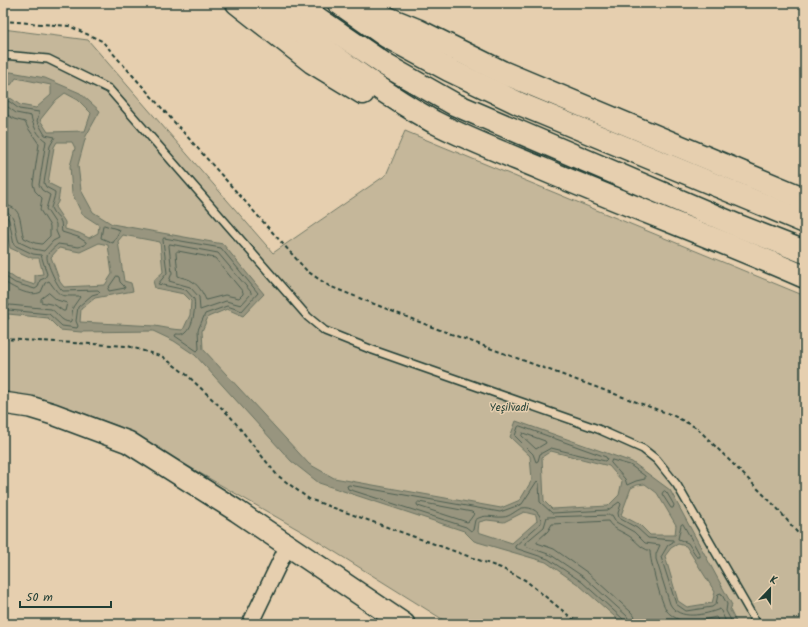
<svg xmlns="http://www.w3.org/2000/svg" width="808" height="627" font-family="Kalam,sans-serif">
  <rect width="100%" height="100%" fill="#e6cfaf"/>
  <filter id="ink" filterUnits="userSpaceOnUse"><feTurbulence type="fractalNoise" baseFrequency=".025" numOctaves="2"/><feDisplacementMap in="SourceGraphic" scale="8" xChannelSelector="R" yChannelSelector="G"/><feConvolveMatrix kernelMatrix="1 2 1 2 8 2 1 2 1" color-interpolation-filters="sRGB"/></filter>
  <g filter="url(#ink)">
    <polygon fill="#c5b79a" stroke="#727a67" points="3,29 88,40 273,253 386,175 405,131 805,296 805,624 450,624 306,534 118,426 78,411 3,392"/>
    <path fill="#98957f" stroke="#687261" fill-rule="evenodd" d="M11,72L45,78L80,93L100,111L86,136L78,165L81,190L93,212L112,224L223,244L264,294L243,316L227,309L208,317L202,331L203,349L309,464L334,478L501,508L520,500L532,480L530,456L510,437L516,421L632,462L670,490L732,605L730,610L737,624H623L579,585L546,562L474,541L464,531L319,483L291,461L195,355L174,341L153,331L81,332L60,330L48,318L8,314L9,319H3V270L16,279L35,285V275L43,274L39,258H32L10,248L5,221L3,218V96L12,99L20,105L36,108L51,95V85L16,78L11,85L3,80V73ZM65,93L78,100L91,113L85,131L48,132L40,120L56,100ZM57,142H72L75,148L70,166L72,193L82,214L99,225L98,233L89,238L79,233L65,229V222L55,207L58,202L60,189L48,183L54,147ZM123,235L160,242L163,272L153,281L155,288L184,294L191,301L190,315L183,330L172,329L155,326L80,322L81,309L95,298L133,291L131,283L124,281L118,241ZM99,243L108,245L112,274L105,285L64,287L60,282L51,257L59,248L80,252ZM551,451L609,466L622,481L619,495L608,506L552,509L544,501L542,457ZM645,484L657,493L676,525L675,535H650L640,525L621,515L631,488L637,485ZM524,512L536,515L537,521L512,543L478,532L479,522L487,520L504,522ZM678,544L686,546L715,592L712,603L687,607L678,601L665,556L671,548Z"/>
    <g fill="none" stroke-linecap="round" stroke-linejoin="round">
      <g stroke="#4f6052" stroke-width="1">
        <path d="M3,100L10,102L19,109L39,112V114L37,121L45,135L55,137L50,146L44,183L46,187L55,192C55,197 51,207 51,208C53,214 59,217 61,222C62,226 61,229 62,232L78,237L86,242V244L79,247L58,244C55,247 48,252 47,256C46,263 58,288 63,291L98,290L100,292L99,293L92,295L78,307L76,321L78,326L77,328L62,326L49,314L9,310L6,311L3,315"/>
        <path d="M3,105L8,107L16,113L31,116C33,126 38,136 46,141L39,185L42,190L50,195L46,209L56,224V231L59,238L53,241L44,251L34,249L19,242C14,232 18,212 3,211"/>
        <path d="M3,112L14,119L25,122L28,128L39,144L33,184L35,191L42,198L40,210L50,226V236L42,244L35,243L24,238C19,225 24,206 3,205"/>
        <polyline points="3,216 7,217 9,220 14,245 33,254 41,255 47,274 45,278 40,280 38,287 35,289 15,283 3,275"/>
        <polygon points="104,225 120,230 113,243 101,238 103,226"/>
        <path d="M164,238L221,248L258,293L242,311L227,306L205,314L198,330L199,349L197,351L175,336L176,334C179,334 183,335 186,332C193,327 196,307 194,299L186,290L158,284L167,273L163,240Z"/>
        <polygon points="170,244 218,253 251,292 251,294 241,305 226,301 200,310 199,297 190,287 169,281 172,273 169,246"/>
        <path d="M178,251L215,258L243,292V294L239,298L225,295L206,300C203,293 198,284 190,280C186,278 182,278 178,276L176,253Z"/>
        <polygon points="117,276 119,277 120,282 124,286 125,288 109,291 108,289"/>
        <path d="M3,281C12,287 30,298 41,292L45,283L49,281C61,297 58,296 79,296L80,297L73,307L71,321L70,322C61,322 58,313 51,309L10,305L3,307"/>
        <polygon points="49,293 57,300 67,303 65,311 63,311 55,305 41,302 41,299"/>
        <polygon points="520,426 606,457 607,459 605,461 551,448 540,454 538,461 536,462 533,454 515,436 518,427"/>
        <polygon points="523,433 545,441 546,443 536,449 522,436"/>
        <polygon points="612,460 630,465 645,476 645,479 636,481 627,485 625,479 611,463"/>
        <polygon points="665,491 667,493 674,505 673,508 671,508 662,494 663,492"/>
        <polygon points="419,502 472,512 474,514 469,521 467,522 418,506 417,504"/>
        <polygon points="683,524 700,555 700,557 697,557 688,543 678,539 681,525"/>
        <path d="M625,624L623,619L582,582L548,559L515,548V546L541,523C542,513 532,506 522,508C516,510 510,517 503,517C492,518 486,513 475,520L473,530L471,531L466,527L348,489L347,486L349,485L500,512L522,504L537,481L539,483L540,502L552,513L608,510L619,502L621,504L618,513L619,518L637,528L648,538L673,540V542L668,545L661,557L676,604L686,611L712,607L716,604L718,594L721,593L727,604L726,611L733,624"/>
        <path d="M630,624L627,616L585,578L551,555L525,546V543L544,527L547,517L612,515L616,522L634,532L645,543L660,545L656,554V559L670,604C679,621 705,615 720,609L727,624"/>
        <path d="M636,624L635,617L631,612L588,573L554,549L537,543V541L548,531L552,524L608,521C613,529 621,531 629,536C638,542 639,547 650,551C650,561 661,603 667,611C670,615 677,619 682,621C692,624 706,619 716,617L720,624"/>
      </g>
      <g stroke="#1f3d34" stroke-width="10">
        <polyline id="lane" points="3,55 48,59 109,89 308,317 325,331 370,349 598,429 643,449 657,460 677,485 757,624"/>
      </g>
      <g stroke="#1f3d34" stroke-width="18">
        <polyline id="street" points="250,624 288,545"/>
      </g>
      <g stroke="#1f3d34" stroke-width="24">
        <polyline id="secondary" points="3,403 30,407 53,414 128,442 237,511 404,624"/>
      </g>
      <g stroke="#1f3d34" stroke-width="25">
        <g id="primary">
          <polyline points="237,3 312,62 363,93"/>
          <path d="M265,3L278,14C329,52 378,91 434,122C469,140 506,154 542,169C629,206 718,239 805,277"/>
          <polyline points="295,3 387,66 454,104 736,225 805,252"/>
          <polyline points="339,3 386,36 449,70 520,104 805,222"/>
          <polyline points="358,6 417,30 502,72 805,199"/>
        </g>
      </g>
      <g stroke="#1f3d34" stroke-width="2" stroke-dasharray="4 3" stroke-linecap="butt">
        <polyline points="3,21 69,26 102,41 307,271 329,286 432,327 672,415 697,428 777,508 805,542"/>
        <polyline points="3,339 128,346 163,357 187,375 230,416 277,475 309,499 501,568 525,580 579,624"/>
      </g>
      <use href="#lane" stroke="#e6cfaf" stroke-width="7"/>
      <use href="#street" stroke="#e6cfaf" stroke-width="15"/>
      <use href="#secondary" stroke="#e6cfaf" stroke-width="21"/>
      <use href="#primary" stroke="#e6cfaf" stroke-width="22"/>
    </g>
  </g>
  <g text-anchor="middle" stroke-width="3" stroke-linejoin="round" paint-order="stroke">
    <g font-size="11" fill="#274339" stroke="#e6cfaf">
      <text x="509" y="411">Yeşilvadi</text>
    </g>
  </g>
  <rect width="808" height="627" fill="none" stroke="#e6cfaf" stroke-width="16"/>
  <rect x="8" y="8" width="792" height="611" fill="none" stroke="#1f3d34" stroke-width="1.5" filter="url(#ink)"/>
  <g transform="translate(770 589) rotate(22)" stroke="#e6cfaf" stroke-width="3" paint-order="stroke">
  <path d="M0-3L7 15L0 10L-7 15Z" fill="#1f3d34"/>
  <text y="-6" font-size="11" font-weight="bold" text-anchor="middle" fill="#1f3d34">K</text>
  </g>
  <path d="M20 601v6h91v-6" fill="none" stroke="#1f3d34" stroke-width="2"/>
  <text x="26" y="601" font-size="12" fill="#1f3d34" stroke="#e6cfaf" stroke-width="3" paint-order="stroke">50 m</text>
</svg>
